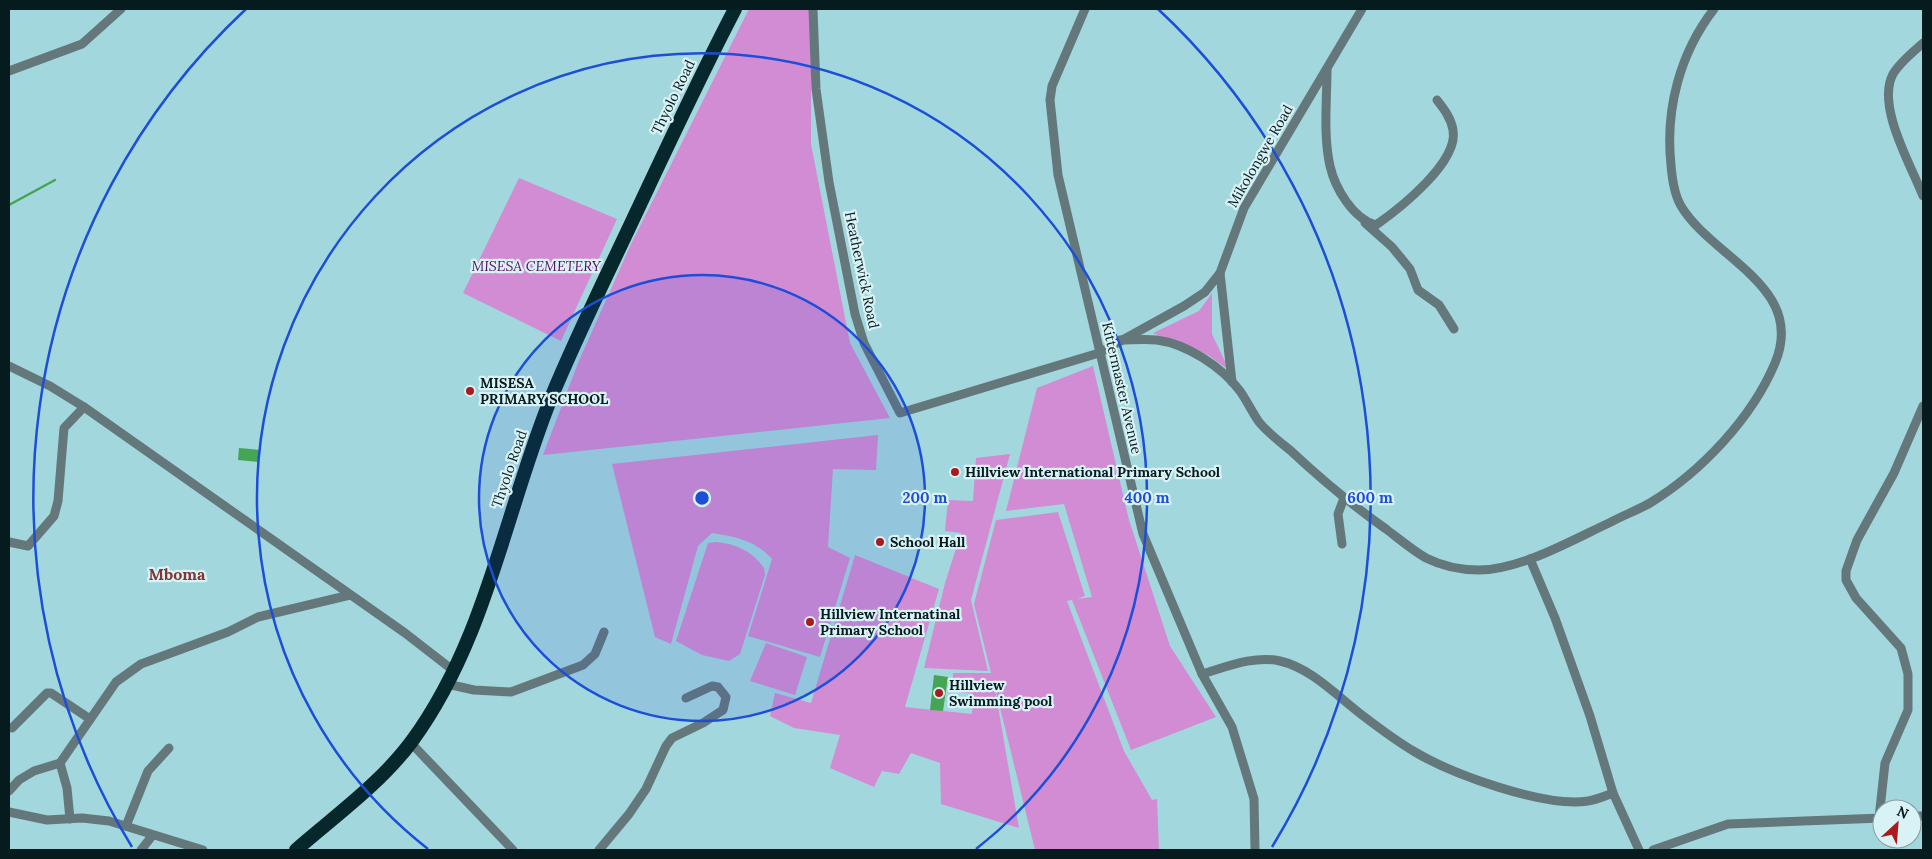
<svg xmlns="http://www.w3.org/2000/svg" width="1932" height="859" font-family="Lora,serif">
  <rect width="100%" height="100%" fill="#a3d7de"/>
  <g fill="#d28cd3">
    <polygon points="749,9 811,9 811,144 850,343 890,418 543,455 578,363 631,244"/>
    <polygon points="519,178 617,219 561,341 463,293"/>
    <polygon points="1212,293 1212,334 1229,370 1208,355 1153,333 1199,311"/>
    <polygon points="1093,366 1129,520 1170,646 1216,717 1131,750 1072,600 1067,601 1124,751 1152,800 1157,799 1159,850 1035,850 994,683 1019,828 941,804 940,763 911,753 899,774 882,771 874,787 830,768 840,735 794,728 770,716 775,693 811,703 855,555 939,589 905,707 972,714 973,694 952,691 953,673 991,673 974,604 996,520 1058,512 1085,596 1077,599 1092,597 1064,504 1006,511 1037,388"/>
    <path d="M878,435L876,470L833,469L828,547L850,558L820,657L748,636L772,559C755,540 736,537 712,533L698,546L671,644L655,637L612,464Z"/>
    <polygon points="1010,454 971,600 988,671 924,668 945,583 961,533 945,531 948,500 973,501 976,458"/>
    <path d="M716,542C736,544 752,551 764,568L765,575L740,654L729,661L702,655L676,641L707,546L708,543Z"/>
    <polygon points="766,643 807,657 795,695 750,681"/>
  </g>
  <g fill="#45a553">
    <polygon points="239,448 260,450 259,462 238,460"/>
    <polygon points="934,675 948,677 943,711 930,710"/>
  </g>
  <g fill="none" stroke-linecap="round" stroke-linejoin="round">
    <polyline stroke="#45a553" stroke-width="2.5" points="9,205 55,180"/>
    <g stroke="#64787b" stroke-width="9">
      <polyline points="813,9 816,89 829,182 855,314 864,343 900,413 1099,353 1184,306 1205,292 1220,273 1244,208 1362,9"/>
      <polyline points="1085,9 1052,86 1050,100 1058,175 1143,534 1202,674 1232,727 1254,799 1255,850"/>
      <path d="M1923,43C1913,52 1900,62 1893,74C1876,106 1911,165 1923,196"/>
      <path d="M1327,69C1327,100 1323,135 1330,166C1335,188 1353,219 1376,225C1399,209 1459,162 1453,130C1451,118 1444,109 1437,100"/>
      <polyline points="9,71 82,44 121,9"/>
      <polyline points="1365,223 1392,247 1410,269 1418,290 1439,305 1454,329"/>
      <polyline points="1220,273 1232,382"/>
      <path d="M1120,340C1132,340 1145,339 1157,340C1187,344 1222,367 1240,391C1247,401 1252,412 1259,422C1268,433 1280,442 1291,451C1321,479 1352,505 1386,529C1398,538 1412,550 1426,558C1442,566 1461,570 1479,570C1521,570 1574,539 1611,522C1624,515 1638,510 1650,503C1701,472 1752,418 1775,363C1807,287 1712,258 1681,206C1674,194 1672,178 1671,165C1665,109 1680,53 1714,9"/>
      <polyline points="9,366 50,386 84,407 405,633 454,671"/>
      <polyline points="9,542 28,546 54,516 58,501 64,428 84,407"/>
      <polyline points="1342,544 1338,514 1344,498"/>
      <polyline points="1530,559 1555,618 1590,716 1613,793 1639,850"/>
      <path d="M1202,674C1226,667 1254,655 1280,661C1311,668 1337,696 1362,715C1379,728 1396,741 1415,752C1452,774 1545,808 1588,801C1596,800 1605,796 1613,793"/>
      <polyline points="447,684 474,690 511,692 583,665 595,654 604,632"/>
      <polyline points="12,728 47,693 51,693 90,719"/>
      <polyline points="411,743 513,850"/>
      <polyline points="60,763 67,788 70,819"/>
      <polyline points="9,791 19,780 34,771 60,763 116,682 141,664 228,632 258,617 350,595"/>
      <polyline points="9,812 47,820 82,818 109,821 203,850"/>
      <polyline points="1912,816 1923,816"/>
      <polyline points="1879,818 1885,763 1908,710 1908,674 1901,648 1856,598 1846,580 1846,571 1857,540 1894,473 1923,406"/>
      <polyline points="126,826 148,771 169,748"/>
      <polyline points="141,850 152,836"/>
      <polyline points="599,850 629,814 646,789 666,746 672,738 703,723 723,710 726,697 718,687 712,686 686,698"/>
      <polyline points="1653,850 1728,824 1882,818"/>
    </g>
    <path stroke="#06282c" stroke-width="14" d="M296,850C335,816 381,783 412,741C486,640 505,512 551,398C577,335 607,275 636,213C668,145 700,76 735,9"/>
  </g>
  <circle cx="702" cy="498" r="223" fill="#1d4ed8" fill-opacity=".12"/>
  <g fill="none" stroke="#1d4ed8" stroke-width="2.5">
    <circle cx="702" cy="498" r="223"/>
    <path d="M428 849A445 445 0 1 1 976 849"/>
    <path d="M132 847A668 668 0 0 1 246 9M1158 9A668 668 0 0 1 1272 847"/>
  </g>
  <g fill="#ac191d" stroke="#d9f2f6" stroke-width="2">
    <circle cx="470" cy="391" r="5"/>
    <circle cx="955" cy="472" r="5"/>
    <circle cx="880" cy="542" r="5"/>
    <circle cx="810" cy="622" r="5"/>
    <circle cx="939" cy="693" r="5"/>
  </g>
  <g text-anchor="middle" stroke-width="4.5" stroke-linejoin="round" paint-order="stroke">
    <g font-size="14" fill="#061b1d" stroke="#d9f2f6">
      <text transform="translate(673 97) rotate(-64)" y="5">Thyolo Road</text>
      <text transform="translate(1260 156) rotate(-60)" y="5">Mikolongwe Road</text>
      <text transform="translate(862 270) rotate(78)" y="5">Heatherwick Road</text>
      <text transform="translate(1122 388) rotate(77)" y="5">Kittermaster Avenue</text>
      <text transform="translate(509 469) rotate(-71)" y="5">Thyolo Road</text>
    </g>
    <g font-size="14" font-style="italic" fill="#58085b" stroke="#d9f2f6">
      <text x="536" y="271">MISESA CEMETERY</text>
    </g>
    <g font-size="14" font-weight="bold" fill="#061b1d" stroke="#d9f2f6" text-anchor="start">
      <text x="480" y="388">MISESA<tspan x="480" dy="16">PRIMARY SCHOOL</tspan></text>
      <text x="965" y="477">Hillview International Primary School</text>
      <text x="890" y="547">School Hall</text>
      <text x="820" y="619">Hillview Internatinal<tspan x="820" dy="16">Primary School</tspan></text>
      <text x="949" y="690">Hillview<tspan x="949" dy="16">Swimming pool</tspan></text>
    </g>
    <g font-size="16" font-weight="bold" fill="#7d3631" stroke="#d9f2f6">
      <text x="177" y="580">Mboma</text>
    </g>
  </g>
  <circle cx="702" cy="498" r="8" fill="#1d4ed8" stroke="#d9f2f6" stroke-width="2.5"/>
  <g font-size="15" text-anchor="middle" font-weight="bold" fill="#1d4ed8" stroke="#d9f2f6" stroke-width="4.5" stroke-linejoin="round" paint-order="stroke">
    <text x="925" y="503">200 m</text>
    <text x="1147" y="503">400 m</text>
    <text x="1370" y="503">600 m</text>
  </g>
  <rect width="1932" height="859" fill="none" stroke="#061b1d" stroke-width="20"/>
  <g transform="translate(1897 824) rotate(26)"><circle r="24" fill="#d9f2f6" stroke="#859c9f"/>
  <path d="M0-4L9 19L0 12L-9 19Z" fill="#ac191d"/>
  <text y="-8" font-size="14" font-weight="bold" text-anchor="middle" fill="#061b1d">N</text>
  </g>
</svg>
